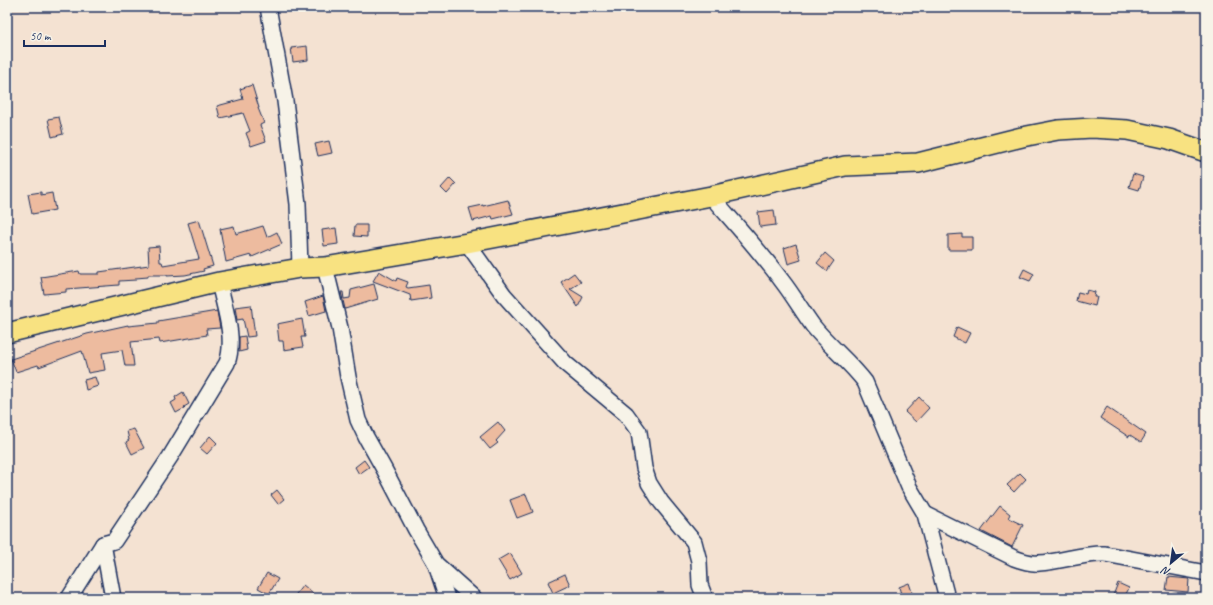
<svg xmlns="http://www.w3.org/2000/svg" width="1213" height="605" font-family="Caveat,sans-serif">
  <rect width="100%" height="100%" fill="#f4e2d2"/>
  <filter id="ink" filterUnits="userSpaceOnUse"><feTurbulence type="fractalNoise" baseFrequency=".025" numOctaves="2"/><feDisplacementMap in="SourceGraphic" scale="8" xChannelSelector="R" yChannelSelector="G"/><feConvolveMatrix kernelMatrix="1 2 1 2 8 2 1 2 1" color-interpolation-filters="sRGB"/></filter>
  <g filter="url(#ink)">
    <g fill="#edbb9f" stroke="#1b2f5e">
      <polygon points="307,46 308,60 293,62 291,48"/>
      <polygon points="252,85 259,108 258,108 264,123 260,125 266,141 251,146 246,133 250,131 243,113 220,118 217,106 243,99 240,89"/>
      <polygon points="59,117 63,134 52,137 48,119"/>
      <polygon points="329,141 332,153 318,156 315,144"/>
      <polygon points="1133,174 1143,177 1139,190 1129,187"/>
      <polygon points="450,178 456,184 447,194 441,188"/>
      <polygon points="41,192 41,195 52,193 55,210 32,214 28,194"/>
      <polygon points="508,200 513,214 493,219 492,216 473,221 469,208 483,205 483,206"/>
      <polygon points="774,210 776,225 760,227 758,212"/>
      <polygon points="199,220 213,266 203,269 204,271 185,275 167,276 167,275 148,275 148,277 136,278 136,280 119,281 119,285 66,289 66,292 44,294 41,277 79,271 80,274 99,274 99,272 149,265 148,247 159,246 160,262 162,262 163,265 199,259 188,223"/>
      <polygon points="355,225 367,225 367,237 354,236"/>
      <polygon points="234,226 236,234 263,226 267,237 277,232 282,244 252,257 251,255 226,262 220,229"/>
      <polygon points="336,228 338,244 324,246 322,230"/>
      <polygon points="962,234 962,237 972,237 972,250 948,250 948,235"/>
      <polygon points="796,244 801,260 788,264 784,248"/>
      <polygon points="825,253 834,261 827,271 817,263"/>
      <polygon points="1024,269 1034,274 1030,281 1020,277"/>
      <polygon points="379,271 396,281 397,278 408,282 406,287 408,288 429,285 431,298 411,301 410,295 373,281"/>
      <polygon points="574,273 581,282 570,289 583,297 578,307 561,282"/>
      <polygon points="374,284 378,299 345,309 341,292 343,292 344,299 350,298 351,290"/>
      <polygon points="1087,290 1095,292 1094,297 1097,297 1095,306 1076,301 1078,292 1086,294"/>
      <polygon points="323,296 326,311 309,316 305,302"/>
      <polygon points="251,305 255,336 247,337 243,319 237,320 235,307"/>
      <polygon points="217,311 220,328 206,329 207,335 160,343 159,339 131,342 134,366 125,366 122,350 102,353 105,370 88,373 82,351 39,367 38,365 16,372 11,359 87,334 128,325 128,326 158,323 158,321"/>
      <polygon points="302,319 305,337 301,337 303,347 284,350 283,341 279,341 277,324"/>
      <polygon points="957,327 970,333 965,343 953,337"/>
      <polygon points="245,336 247,350 239,352 239,337"/>
      <polygon points="95,377 98,386 86,390 84,380"/>
      <polygon points="183,392 189,404 184,407 185,408 176,413 171,403 176,400 175,397"/>
      <polygon points="919,397 929,408 916,422 905,412"/>
      <polygon points="1107,407 1146,434 1141,442 1130,435 1129,437 1100,418"/>
      <polygon points="498,422 505,431 496,441 498,443 490,449 480,437"/>
      <polygon points="134,429 144,448 132,454 126,442 129,440 127,431"/>
      <polygon points="210,436 217,443 207,454 200,448"/>
      <polygon points="364,460 369,467 359,474 355,467"/>
      <polygon points="1020,473 1026,479 1014,492 1007,485"/>
      <polygon points="277,490 284,499 278,504 271,495"/>
      <polygon points="526,494 533,512 517,518 510,500"/>
      <polygon points="1000,506 1010,514 1008,518 1023,525 1012,547 981,531"/>
      <polygon points="510,553 522,573 510,580 498,560"/>
      <polygon points="267,573 278,579 269,594 258,588"/>
      <polygon points="565,574 570,585 553,593 548,582"/>
      <polygon points="1168,577 1189,579 1188,592 1166,590"/>
      <polygon points="909,583 914,598 902,598 899,587"/>
      <polygon points="1118,583 1129,588 1124,598 1112,598"/>
      <polygon points="303,585 313,593 309,598 293,598"/>
    </g>
    <g fill="none" stroke-linecap="round" stroke-linejoin="round">
      <g stroke="#1b2f5e" stroke-width="18">
        <g id="minor">
          <polyline points="268,7 285,101 298,204 300,268"/>
          <path d="M711,196C735,224 760,251 782,281C793,295 802,311 813,326C829,346 850,362 865,382L909,487L925,514L947,598"/>
          <polyline points="467,243 504,295 566,364 626,414 639,432 644,468 649,483 661,502 694,542 699,561 700,585 705,598"/>
          <polyline points="325,267 340,328 348,377 358,420 366,437 384,469 416,530 436,564 474,598"/>
          <path d="M925,514L1014,558C1022,561 1031,564 1039,563C1062,562 1081,553 1105,554L1206,573"/>
          <polyline points="436,565 447,598"/>
          <polyline points="69,598 103,544"/>
          <path d="M113,598L103,544L114,541L170,457L227,363C236,338 224,307 219,282"/>
        </g>
      </g>
      <g stroke="#1b2f5e" stroke-width="22">
        <polyline id="major" points="7,333 219,282 300,268 325,267 467,243 711,196 845,166 918,163 1022,137 1058,130 1092,128 1127,130 1169,139 1206,152"/>
      </g>
      <use href="#minor" stroke="#f7f3e8" stroke-width="15"/>
      <use href="#major" stroke="#f8e281" stroke-width="19"/>
    </g>
  </g>
  <rect width="1213" height="605" fill="none" stroke="#f7f3e8" stroke-width="24"/>
  <rect x="12" y="12" width="1189" height="581" fill="none" stroke="#1b2f5e" stroke-width="1.5" filter="url(#ink)"/>
  <g transform="translate(1171 563) rotate(209)" stroke="#f7f3e8" stroke-width="3" paint-order="stroke">
  <path d="M0-3L7 15L0 10L-7 15Z" fill="#1b2f5e"/>
  <text y="-6" font-size="11" font-weight="bold" text-anchor="middle" fill="#1b2f5e">N</text>
  </g>
  <path d="M24 40v6h81v-6" fill="none" stroke="#1b2f5e" stroke-width="2"/>
  <text x="30" y="40" font-size="12" fill="#1b2f5e" stroke="#f7f3e8" stroke-width="3" paint-order="stroke">50 m</text>
</svg>
